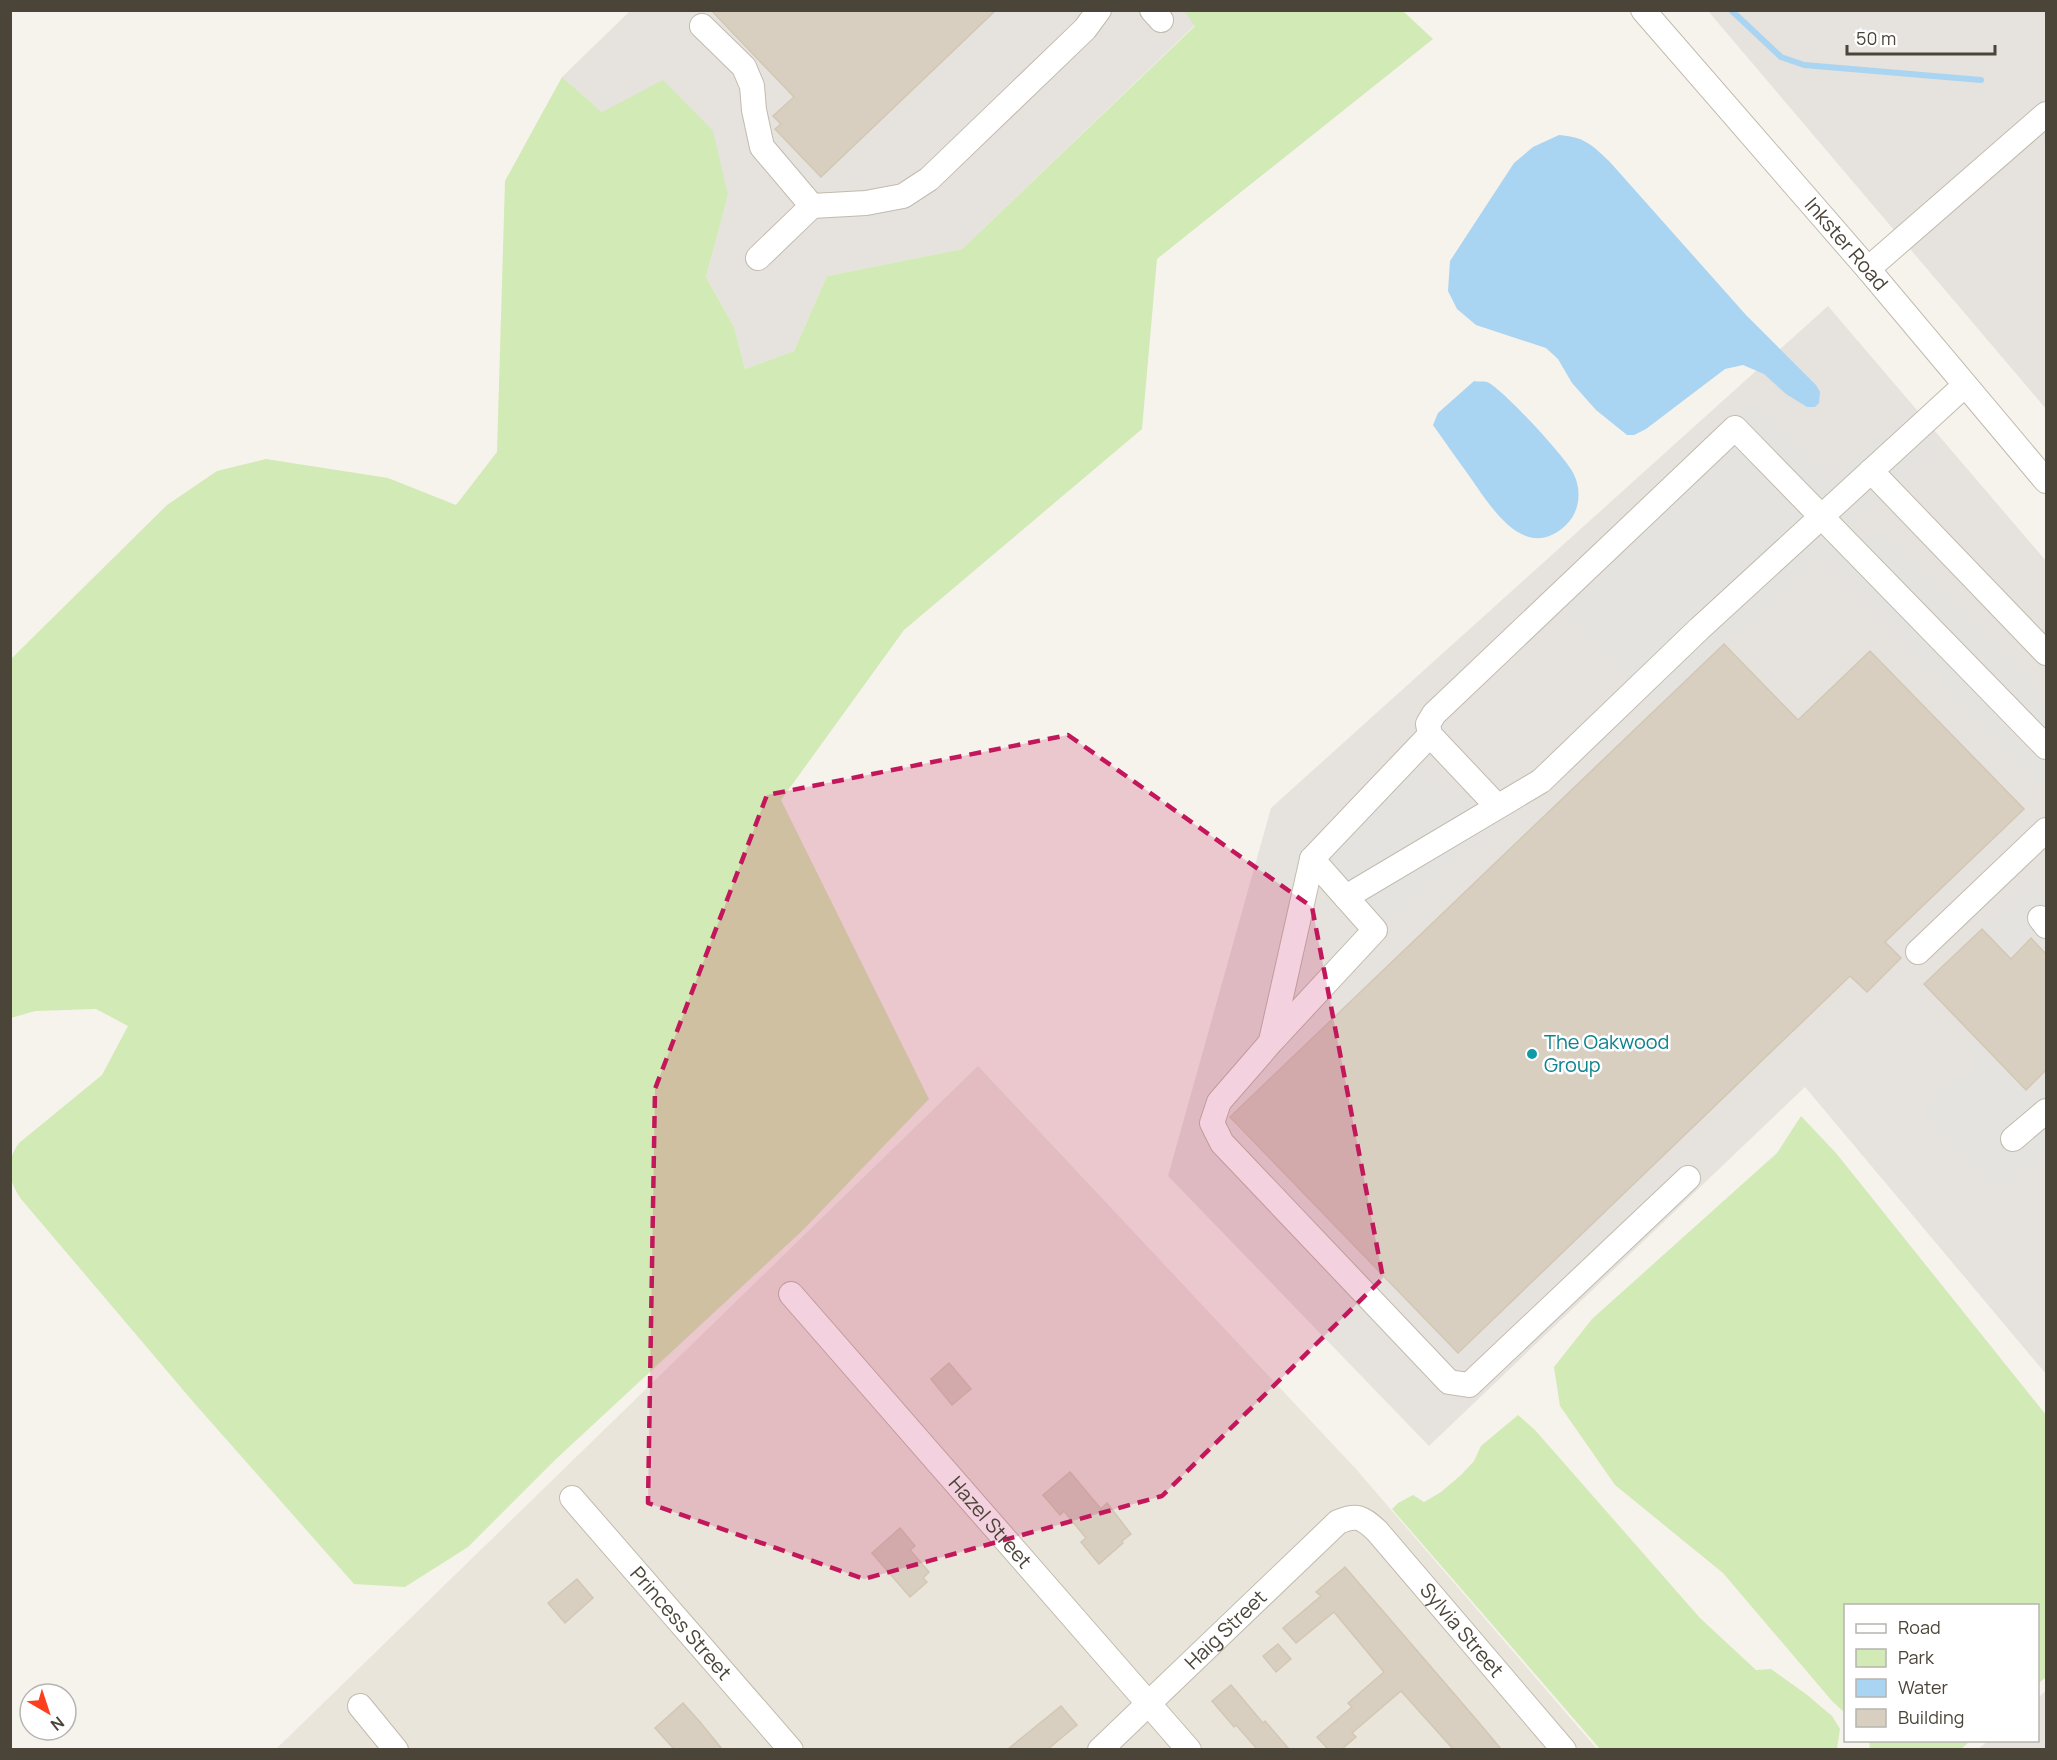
<svg xmlns="http://www.w3.org/2000/svg" width="2057" height="1760" font-family="Manrope,sans-serif">
  <rect width="100%" height="100%" fill="#f6f3ec"/>
  <polygon fill="#eae5da" points="978,1066 1356,1469 1597,1749 275,1750"/>
  <g fill="#e6e2dd">
    <polygon points="1184,10 1195,25 962,249 827,276 794,351 745,369 734,327 706,277 728,195 602,112 562,77 630,11"/>
    <polygon points="1708,11 2046,11 2046,409"/>
    <polygon points="1828,306 2046,561 2046,1374 1805,1087 1429,1446 1168,1176 1271,808"/>
    <polygon points="2046,1690 2046,1749 1978,1749 1988,1741 2038,1740 2038,1698"/>
  </g>
  <g fill="#d2eab5">
    <path d="M1184,11H1403L1433,39L1157,259L1142,429L904,630L781,800L929,1099L802,1231L556,1459L468,1547L405,1587L354,1584L195,1404L21,1199C8,1180 5,1162 19,1143L102,1075L128,1026L96,1009L35,1011L11,1018V659L167,505L217,471L266,459L388,478L456,505L497,452L505,181L562,77L602,112L663,80L713,131L728,195L706,277L734,327L745,369L794,351L827,276L962,249L1195,26Z"/>
    <polygon points="1801,1116 1836,1153 2046,1415 2046,1677 2038,1684 2038,1606 1846,1606 1845,1713 1832,1701 1723,1573 1615,1485 1560,1406 1554,1367 1592,1319 1777,1153"/>
    <polygon points="1518,1415 1535,1430 1700,1618 1756,1670 1771,1669 1806,1694 1832,1716 1840,1729 1837,1749 1600,1749 1392,1509 1398,1503 1413,1495 1424,1502 1441,1492 1461,1475 1474,1461 1481,1446"/>
    <polygon points="1869,1741 1869,1740 1970,1741 1960,1750 1870,1749"/>
  </g>
  <g fill="#e5e3e0">
    <polygon points="1754,400 1833,480 1909,411 1937,444 1862,511 1852,526 1860,537 1866,539 1880,528 2046,700 2046,789 1823,555 1728,640 1661,705 1647,693 1535,801 1465,848 1372,940 1324,890 1294,853 1405,748 1453,799 1534,776 1633,679 1551,595"/>
    <polygon points="2032,883 2046,900 2046,953 2031,938 2011,958 1983,929"/>
    <polygon points="1973,1037 2033,1098 2046,1086 2046,1147 1995,1191 1974,1166 1921,1112 1980,1061 1965,1044"/>
  </g>
  <g fill="#a9d4f2">
    <path d="M1559,135C1584,137 1591,144 1609,161L1746,315L1816,385L1820,392L1819,403L1815,407H1807L1786,394L1764,374L1743,365L1725,369L1646,429L1634,435H1627L1596,410L1572,383L1558,359L1546,348L1476,325L1457,309L1448,291L1450,261L1514,163L1533,147Z"/>
    <path d="M1474,381C1478,382 1484,381 1487,382C1501,387 1564,456 1572,471C1574,474 1576,479 1577,483C1581,498 1577,515 1566,525C1525,564 1491,507 1470,477C1457,459 1445,442 1433,425L1438,413Z"/>
  </g>
  <g fill="none" stroke-linecap="round" stroke-linejoin="round">
    <polyline stroke="#a9d4f2" stroke-width="6" points="1731,10 1781,57 1804,65 1981,80"/>
  </g>
  <g fill="#d8cfc1" stroke="#d3c7b4" stroke-width="1.5">
    <polygon points="711,10 996,10 821,177 775,129 781,124 773,116 794,97"/>
    <polygon points="1724,644 1798,720 1870,651 2024,809 1885,942 1901,958 1867,992 1850,976 1458,1353 1230,1117"/>
    <polygon points="1982,929 2011,959 2031,938 2046,954 2046,1070 2026,1090 1924,984"/>
    <polygon points="949,1363 971,1389 952,1405 931,1379"/>
    <polygon points="1070,1472 1101,1509 1107,1503 1131,1534 1122,1541 1123,1543 1099,1564 1081,1542 1086,1538 1064,1511 1060,1515 1043,1495"/>
    <polygon points="900,1528 915,1546 910,1550 929,1572 923,1578 927,1582 910,1597 872,1553"/>
    <polygon points="1345,1567 1481,1725 1501,1749 1453,1749 1401,1691 1352,1733 1356,1737 1342,1749 1328,1749 1317,1737 1352,1707 1348,1703 1384,1672 1334,1612 1296,1643 1283,1628 1321,1596 1316,1592"/>
    <polygon points="577,1579 593,1598 565,1623 548,1603"/>
    <polygon points="1278,1644 1291,1659 1276,1672 1263,1656"/>
    <polygon points="1231,1685 1263,1723 1265,1721 1289,1749 1257,1749 1236,1725 1234,1727 1212,1701"/>
    <polygon points="683,1703 700,1722 722,1749 674,1749 655,1728"/>
    <polygon points="1061,1706 1077,1725 1048,1749 1008,1749"/>
  </g>
  <g fill="none" stroke-linecap="round" stroke-linejoin="round">
    <g stroke="#c2bbae" stroke-width="26">
      <g id="minor">
        <polyline points="1152,10 1161,20"/>
        <path id="s1" d="M1643,10L1868,269L2046,481"/>
        <polyline points="702,26 744,67 752,86 754,110 762,147 812,206"/>
        <polyline points="758,258 812,206 866,203 903,196 929,179 1085,29 1099,10"/>
        <polyline points="1868,269 2046,114"/>
        <polyline points="1871,471 2046,653"/>
        <polyline points="1497,806 1430,735 1428,724 1434,714 1735,428 2046,747"/>
        <polyline points="1312,859 1375,930 1271,1042 1219,1102 1212,1123 1222,1143 1449,1382 1469,1385 1688,1178"/>
        <polyline points="1346,897 1541,781 1699,629 1965,385"/>
        <polyline points="2040,918 2046,926"/>
        <polyline points="1918,952 2046,830"/>
        <polyline points="1271,1041 1312,859 1430,735"/>
        <polyline points="2013,1139 2046,1111"/>
        <path id="s2" d="M791,1294L1189,1750"/>
        <path id="s3" d="M572,1498L791,1750"/>
        <polyline points="360,1706 396,1750"/>
        <path id="s4" d="M1100,1750L1338,1522C1357,1514 1362,1517 1377,1531L1564,1750"/>
      </g>
    </g>
    <use href="#minor" stroke="#fff" stroke-width="24"/>
  </g>
  <path fill="#c2185b" fill-opacity="0.2" stroke="#c2185b" stroke-width="4.5" stroke-dasharray="12 8" stroke-linejoin="round" d="M1068,735L1312,907L1383,1278L1162,1496L864,1579L648,1503L655,1089L767,795Z"/>
  <circle fill="#0f9aa8" stroke="#fff" stroke-width="2" cx="1532" cy="1054" r="6"/>
  <g text-anchor="middle" stroke-width="5" stroke-linejoin="round" paint-order="stroke">
    <g font-size="20" fill="#4b4439" stroke="#fff">
      <text dy="7" stroke="none"><textPath href="#s1" startOffset="310">Inkster Road</textPath></text>
      <text dy="7" stroke="none"><textPath href="#s2" startOffset="303">Hazel Street</textPath></text>
      <text dy="7" stroke="none"><textPath href="#s3" startOffset="166">Princess Street</textPath></text>
      <text dy="7" stroke="none"><textPath href="#s4" startOffset="174">Haig Street</textPath></text>
      <text dy="7" stroke="none"><textPath href="#s4" startOffset="504">Sylvia Street</textPath></text>
    </g>
    <g font-size="20" fill="#0d838f" stroke="#fff" text-anchor="start">
      <text x="1544" y="1049">The Oakwood<tspan x="1544" dy="23">Group</tspan></text>
    </g>
  </g>
  <rect width="2057" height="1760" fill="none" stroke="#4b4439" stroke-width="24"/>
  <rect x="1844" y="1604" width="195" height="138" fill="#ffffff" stroke="#b7b4b0" stroke-width="1.5"/>
  <rect x="1856" y="1624" width="30" height="9" fill="#ffffff" stroke="#b7b4b0" stroke-width="1.5"/>
  <text x="1898" y="1634" font-size="18" fill="#4b4439">Road</text>
  <rect x="1856" y="1649" width="30" height="18" fill="#d2eab5" stroke="#b7b4b0" stroke-width="1.5"/>
  <text x="1898" y="1664" font-size="18" fill="#4b4439">Park</text>
  <rect x="1856" y="1679" width="30" height="18" fill="#a9d4f2" stroke="#b7b4b0" stroke-width="1.5"/>
  <text x="1898" y="1694" font-size="18" fill="#4b4439">Water</text>
  <rect x="1856" y="1709" width="30" height="18" fill="#d8cfc1" stroke="#b7b4b0" stroke-width="1.5"/>
  <text x="1898" y="1724" font-size="18" fill="#4b4439">Building</text>
  <g transform="translate(48 1712) rotate(141)"><circle r="28" fill="#ffffff" stroke="#b7b4b0" stroke-width="1.5"/>
  <path d="M0-4.5L10 22L0 15L-10 22Z" fill="#fc3f1d"/>
  <text y="-9" font-size="16" font-weight="bold" text-anchor="middle" fill="#4b4439">N</text>
  </g>
  <path d="M1847 45v9h148v-9" fill="none" stroke="#4b4439" stroke-width="3"/>
  <text x="1856" y="45" font-size="18" fill="#4b4439" stroke="#ffffff" stroke-width="4.5" paint-order="stroke">50 m</text>
</svg>
